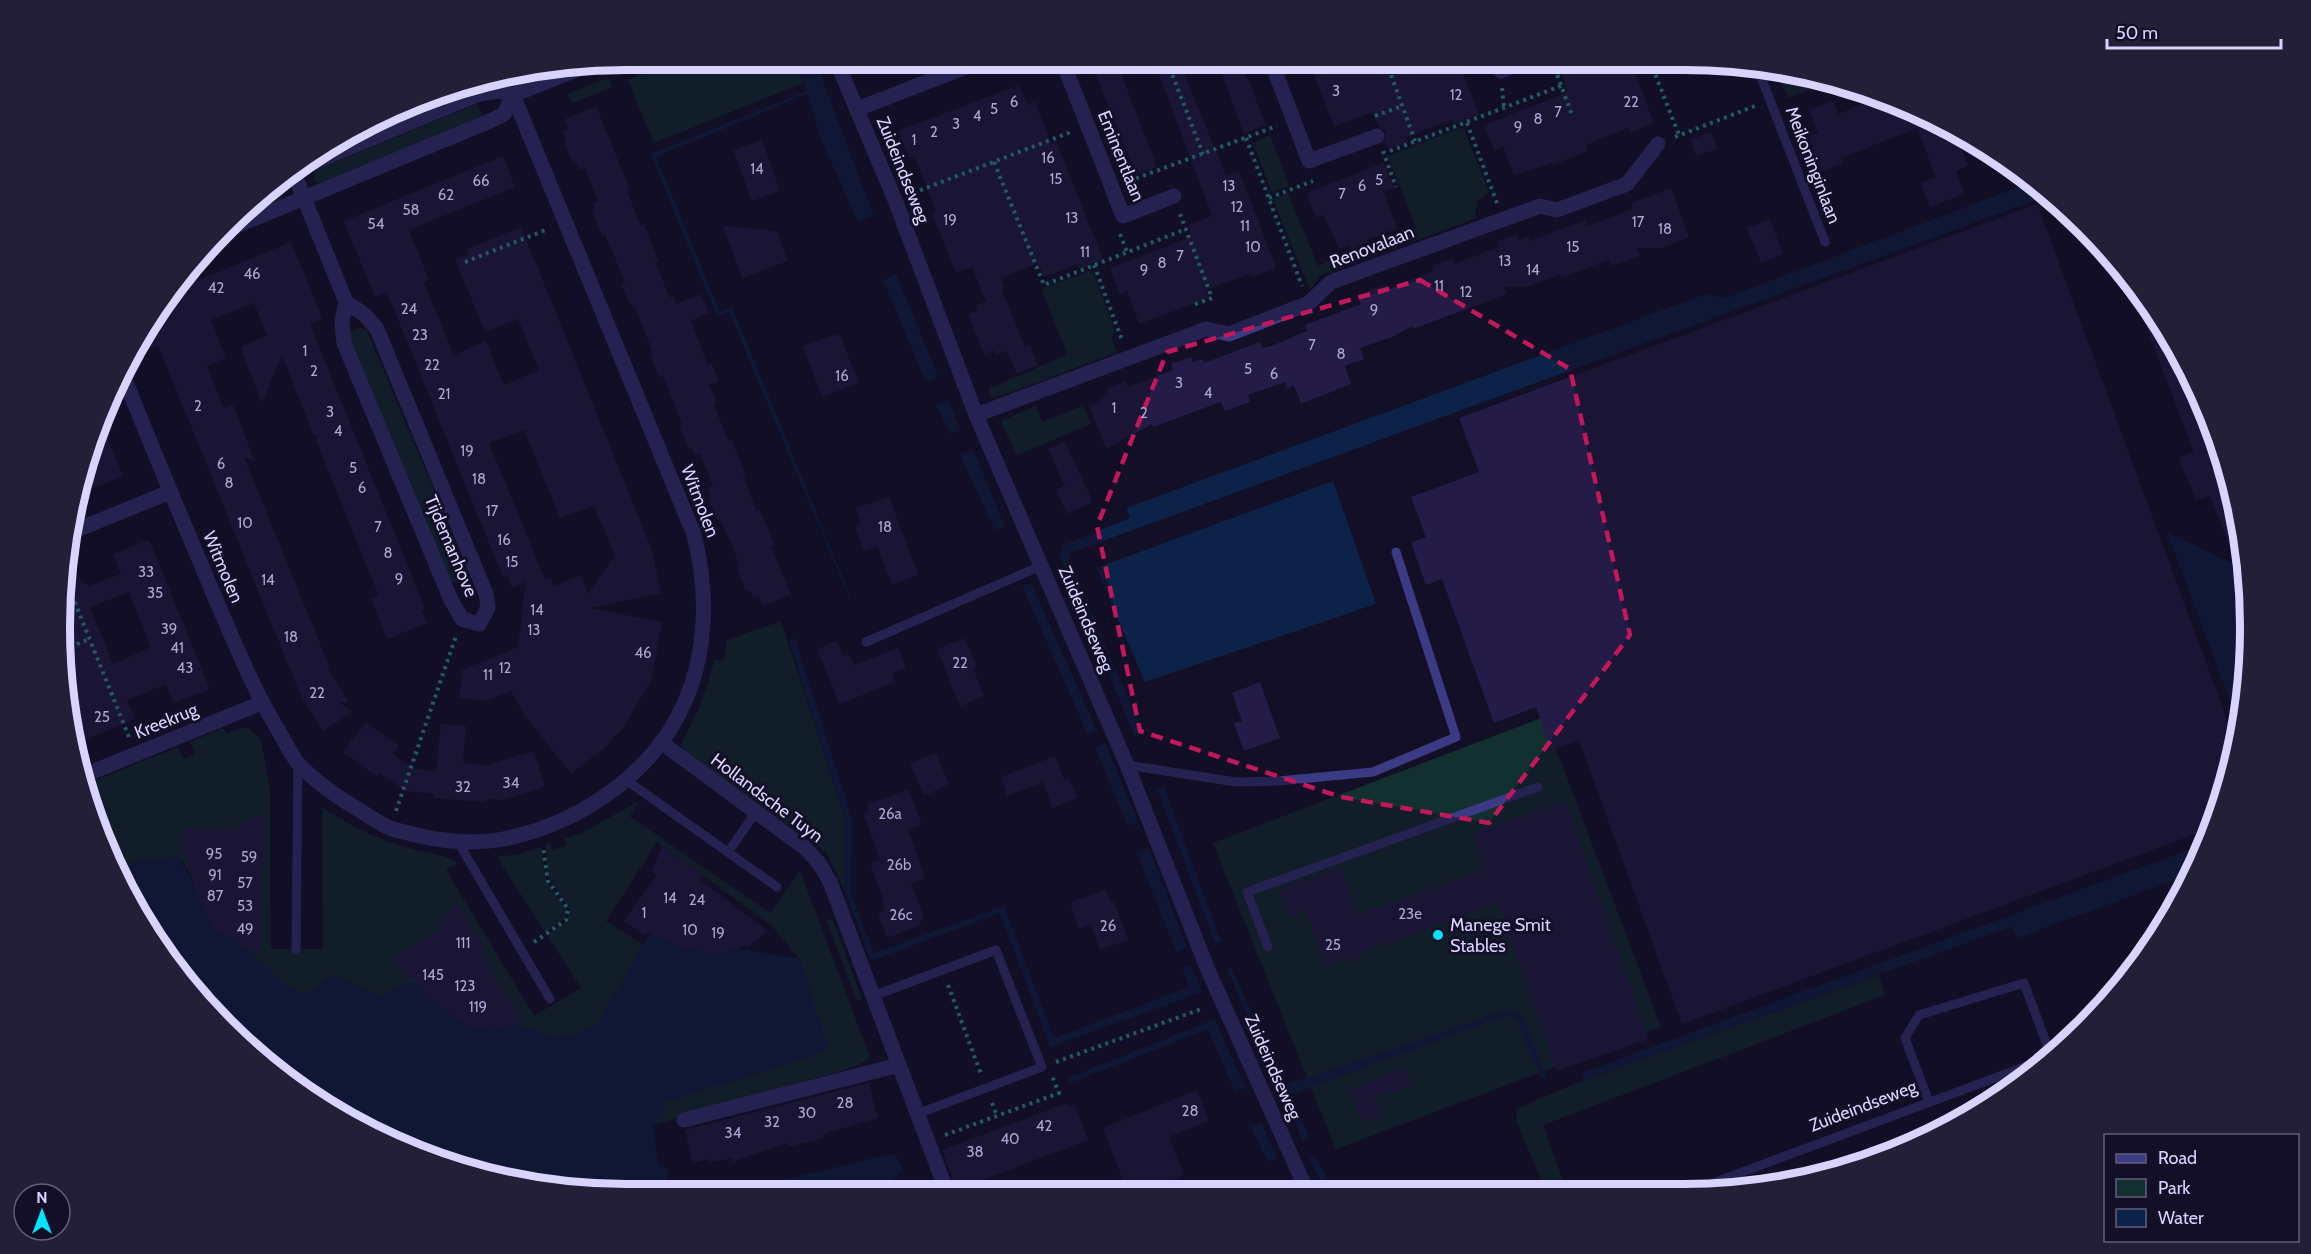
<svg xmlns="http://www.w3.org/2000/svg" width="2311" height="1254" font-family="Cabin,sans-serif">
  <rect width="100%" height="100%" fill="#130f26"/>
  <g fill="#12302f">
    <polygon points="678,60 796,60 803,83 654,143 628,80"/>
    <polygon points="1776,70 1831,79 1834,80 1788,98"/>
    <polygon points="608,78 612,87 572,103 568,94"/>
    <polygon points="477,104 483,117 320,183 316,182 313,179 316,170"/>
    <polygon points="1463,127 1489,192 1478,200 1475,212 1477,218 1321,275 1310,290 1273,199 1288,194 1318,266 1416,228 1388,156"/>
    <polygon points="1270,135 1289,186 1272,192 1253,143"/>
    <polygon points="274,188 282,192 283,196 279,201 247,215"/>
    <polygon points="1092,270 1116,334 1111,337 1117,352 1009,393 992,397 988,389 1083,348 1067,354 1042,289"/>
    <polygon points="360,327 367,331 468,572 465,579 457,583 448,580 348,340 350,332"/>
    <polygon points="1036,406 1042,422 1083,406 1091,424 1017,455 1001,421"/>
    <polygon points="781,621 845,820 844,889 826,852 691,757 681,745 702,702 715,660 724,660 727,640"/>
    <polygon points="1544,717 1661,1027 1336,1149 1213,843"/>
    <path d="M223,728L227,734L241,728H249L261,740L270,789L271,949H323L322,807C349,826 381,841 412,849C428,853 444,854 457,863L446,870L534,1016L581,988L547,935L568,920L570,910L547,873L546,845L550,843L552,850L566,846L565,839L580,834L639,801L629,816L770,913L800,871L870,1058L854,1067L653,1125L666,1102L815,1054L827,1046L800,959L771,925L657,842L606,921L643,945L597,1025L574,1036L553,1038L413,982L380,996L333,975L306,995L284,985L266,966L213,920L187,868L179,857L144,860L117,867L103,844L89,783L178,747L184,759L195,754L190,742Z"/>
    <polygon points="541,847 547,883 566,909 565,918 545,932 497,857 519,854"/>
    <polygon points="826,919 833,920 862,999 857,1001"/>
    <polygon points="1879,975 1885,995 1543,1125 1566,1190 1546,1190 1517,1123 1516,1109 1584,1080"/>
  </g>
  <g fill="#0c2248">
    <polygon points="796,60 815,60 874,216 858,222 821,139 807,94 656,157 720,312 732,307 851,597 849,598 729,312 717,317 651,154 806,91"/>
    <polygon points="2032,182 2050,195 1070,553 1069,559 1143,733 1135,737 1060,557 1061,546 1130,518 1126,508 1709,293 1720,298 1728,297"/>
    <polygon points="896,274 938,376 926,382 883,280"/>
    <polygon points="948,400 961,430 950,434 936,405"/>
    <polygon points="973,449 1005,527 995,530 960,455"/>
    <polygon points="1333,481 1376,604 1145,682 1096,568"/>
    <polygon points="2167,532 2233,564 2249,609 2246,701 2240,728"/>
    <polygon points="1031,583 1097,731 1088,735 1022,586"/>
    <polygon points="795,638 852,819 851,894 874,953 1004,906 1054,1038 1190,987 1182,969 1191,965 1202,992 1050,1047 1000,913 871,961 844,889 845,820 789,640"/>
    <polygon points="1105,743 1138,821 1128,826 1095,748"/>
    <polygon points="1164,787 1221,941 1215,943 1157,789"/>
    <polygon points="2205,844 2192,874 2017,938 2011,927 1584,1080 1581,1073"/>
    <polygon points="1149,848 1187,948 1176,952 1137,853"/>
    <polygon points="179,857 213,920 266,966 284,985 306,995 332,975 380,996 413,982 553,1038 574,1036 597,1025 650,933 800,959 828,1046 816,1054 666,1102 653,1125 658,1164 668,1168 665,1193 590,1193 480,1175 344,1118 201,1001 117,867 144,860"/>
    <polygon points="1231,968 1287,1084 1509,1009 1522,1016 1547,1078 1542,1080 1516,1020 1507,1015 1291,1095 1309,1138 1303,1141 1227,969"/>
    <polygon points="1215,1019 1245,1088 1235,1092 1208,1029 1070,1083 1068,1078"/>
    <polygon points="1261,1123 1277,1158 1268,1162 1251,1128"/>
    <polygon points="889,1154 896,1156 903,1170 878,1192 735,1192"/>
    <polygon points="1316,1156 1333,1191 1325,1191 1309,1158"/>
  </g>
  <g fill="#241b47" fill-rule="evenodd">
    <polygon points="1091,61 1116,61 1157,167 1136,175"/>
    <polygon points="1154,61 1179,61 1226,176 1239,171 1276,268 1252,277 1250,274 1206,290 1209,298 1139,324 1127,291 1120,294 1110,268 1192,237 1188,225 1212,216"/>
    <polygon points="1217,61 1241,61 1266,125 1244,134"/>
    <polygon points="1309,61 1458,61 1479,114 1454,124 1452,120 1406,137 1408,142 1388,149 1385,142 1386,132 1379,126 1373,112 1334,126"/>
    <polygon points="1556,61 1630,61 1654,123 1630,133 1628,128 1586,145 1588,151 1553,165 1552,163 1514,175 1503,146 1494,150 1484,125 1568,92"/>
    <polygon points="1019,85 1027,105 1035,102 1051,143 1056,141 1103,259 1079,269 1077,264 1044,277 1038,263 1001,278 1005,289 1002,290 1025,347 1030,345 1038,365 1017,374 1007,351 995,355 994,350 984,354 968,314 978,311 976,306 986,301 972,267 956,273 932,214 936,212 915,156 909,158 898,131"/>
    <polygon points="1877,99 1941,125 1946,139 1955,135 1968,166 1956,171 1964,194 1930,207 1921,183 1936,177 1917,128 1841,158 1843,163 1812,175 1802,151 1813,147 1809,137 1818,133 1809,110 1833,101 1838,114"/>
    <polygon points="596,106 630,190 627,191 641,226 644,225 659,261 655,262 670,298 673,296 676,304 701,294 709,313 691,321 708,365 712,364 719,381 709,385 717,403 714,405 728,440 731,439 746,475 743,476 757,511 760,510 775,546 771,547 791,595 763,606 758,595 753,598 750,590 746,591 737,568 740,567 731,543 720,519 717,520 708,497 711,496 708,488 713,486 700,453 695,455 691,448 689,449 679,426 682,424 673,400 663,376 660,378 650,355 653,354 650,345 634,305 631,306 621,284 625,282 605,234 602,235 592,212 595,211 592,203 598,201 585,168 579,170 576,163 573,164 564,141 566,140 563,132 569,129 565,119"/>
    <polygon points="1711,132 1717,149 1696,156 1690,140"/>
    <polygon points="762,140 780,191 752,201 733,150"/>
    <path d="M503,156L515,187L409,230L429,280L424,282L454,355L486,341L504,385L539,370L518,319L485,332L455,259L469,254L467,249L521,227L652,550L661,593L591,608L662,622L652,679L622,730L613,737L607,746L571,774L523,713L511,691L486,701L459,697L462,670L518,647L526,582L512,588L507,575L503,577L387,292L375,297L344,221ZM524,430L560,518L594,506L615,556L588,594L581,575L554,586L551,578L545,580L489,443Z"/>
    <polygon points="1384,163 1394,188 1383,192 1398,228 1367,240 1369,243 1351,250 1349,246 1339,249 1324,215 1316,218 1307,193"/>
    <polygon points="1671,188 1689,237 1662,248 1637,248 1640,256 1612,266 1610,259 1561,278 1560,274 1527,287 1504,287 1507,294 1413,329 1412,326 1392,337 1360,348 1364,359 1345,366 1351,384 1301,404 1294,385 1287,388 1285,382 1248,395 1250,402 1225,411 1221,402 1153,427 1152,424 1106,449 1089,406 1100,402 1099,398 1108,394 1106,389 1126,381 1128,387 1138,383 1173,370 1171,364 1191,357 1193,362 1203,359 1204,363 1260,342 1262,348 1272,346 1307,331 1305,325 1361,304 1359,300 1369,297 1366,291 1387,284 1389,289 1433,271 1432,266 1443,262 1452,259 1454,264 1499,247 1497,242 1517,234 1519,240 1528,236 1530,241 1586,220 1588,226 1633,209 1631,203"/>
    <polygon points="2037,204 2236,744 2221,809 2212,828 1682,1024 1579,740 1551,750 1536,707 1494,723 1442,579 1426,585 1411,543 1426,537 1411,497 1479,472 1459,418"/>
    <polygon points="1770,219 1783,254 1761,263 1747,228"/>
    <polygon points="723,226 777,231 788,261 742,278"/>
    <polygon points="291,242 323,319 310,324 425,609 421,610 427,623 387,639 371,599 379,596 316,440 319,434 314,436 282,355 262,403 240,347 267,335 254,303 211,320 226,358 207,366 224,409 233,405 255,462 244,457 330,668 328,669 349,702 339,702 352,712 323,731 301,696 158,345 149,348 144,337 155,312 177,289"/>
    <polygon points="2147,302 2192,376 2232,480 2245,563 2237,565 2210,496 2196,500 2184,471 2179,457 2194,452 2138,306"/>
    <polygon points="839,333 859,383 822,397 803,346"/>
    <polygon points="103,428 123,476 78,494 79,481"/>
    <polygon points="1064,441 1093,502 1067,514 1056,490 1065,486 1048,449"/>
    <polygon points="889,497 918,575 892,585 877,546 864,551 855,526 861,523 856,508"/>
    <path d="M149,540L210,689L174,703L166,684L127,700L135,719L79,742L61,665L62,654L64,653L63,649L70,571L89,586L121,574L113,554ZM129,592L151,647L113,664L90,607Z"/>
    <polygon points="965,638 977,667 973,668 984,696 960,706 937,649"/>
    <polygon points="837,641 843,656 849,654 854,665 898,648 906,668 892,673 895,682 840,704 817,649"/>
    <polygon points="1260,682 1280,738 1244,751 1234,723 1242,721 1232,693"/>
    <polygon points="366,722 399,746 393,754 412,768 434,772 436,771 441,724 466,726 463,763 487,765 534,751 545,787 502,800 490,799 480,802 434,798 434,794 405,791 380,773 377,777 343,752"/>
    <polygon points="936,753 949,784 924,796 910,763"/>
    <polygon points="1055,756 1064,780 1069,778 1077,798 1053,808 1043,782 1007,796 1001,777"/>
    <polygon points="908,789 922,825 908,830 925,878 911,884 925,919 920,921 921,925 887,938 878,913 885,910 882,901 884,900 870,863 880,859 863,813 869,811 867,805"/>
    <polygon points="1565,801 1648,1039 1557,1071 1498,903 1362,952 1357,963 1348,958 1325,966 1306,911 1289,917 1279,889 1340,868 1357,915 1486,869 1473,833"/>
    <polygon points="265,815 265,867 259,867 260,952 233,945 233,938 219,934 211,926 197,897 187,856 182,856 182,829 239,829 239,822"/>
    <polygon points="662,846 703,876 700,880 768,931 747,948 745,946 717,955 681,947 648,933 645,936 624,921 657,875 652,871"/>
    <polygon points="1106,889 1111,902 1114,901 1128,940 1100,950 1091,924 1079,929 1070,903"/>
    <polygon points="457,903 484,947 479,950 523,1022 497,1030 493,1024 481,1028 468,1026 436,1004 413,977 407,980 393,958 442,928 438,923"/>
    <polygon points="1404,1067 1412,1084 1375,1099 1382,1115 1363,1123 1349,1090"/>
    <polygon points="869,1083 878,1118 823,1134 824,1138 788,1147 787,1143 733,1162 732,1158 710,1163 709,1159 693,1163 685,1130"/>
    <polygon points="1197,1090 1209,1121 1169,1137 1184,1175 1144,1191 1127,1191 1103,1128"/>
    <polygon points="1067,1103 1069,1107 1074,1104 1088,1140 957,1190 942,1150"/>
  </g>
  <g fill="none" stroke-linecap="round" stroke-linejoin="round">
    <g stroke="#2fb8b0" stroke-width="4" stroke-dasharray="3 4.5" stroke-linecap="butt">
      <polyline points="1167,61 1203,154"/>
      <polyline points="1386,61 1415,141"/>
      <polyline points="1552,61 1572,115"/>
      <polyline points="1650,61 1679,135"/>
      <polyline points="1502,88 1504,108"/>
      <polyline points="1375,116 1402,106"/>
      <polyline points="1467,123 1497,203"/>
      <polyline points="1675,137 1755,106"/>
      <polyline points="1246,138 1302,286"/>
      <polyline points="1383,151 1396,187"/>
      <polyline points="1390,151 1561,86"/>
      <polyline points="994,162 1044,285 1186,229"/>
      <polyline points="1129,181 1277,126"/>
      <polyline points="913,193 1071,132"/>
      <polyline points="1269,198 1313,181"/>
      <polyline points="1180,214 1212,298 1193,305"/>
      <polyline points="1120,234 1127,252"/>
      <polyline points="465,262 548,229"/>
      <polyline points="1094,265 1122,340"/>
      <polyline points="69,588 129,737"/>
      <polyline points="63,650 89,639"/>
      <polyline points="396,811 456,636"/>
      <polyline points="534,942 566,920 568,909 548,881 543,847"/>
      <polyline points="948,985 981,1074"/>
      <polyline points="1056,1062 1204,1008"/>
      <polyline points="992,1103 997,1116"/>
      <polyline points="945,1135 1059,1093 1052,1076"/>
    </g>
    <g stroke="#3d3a85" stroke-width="9">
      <polyline points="1757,67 1825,242"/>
      <polyline points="866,642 1043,565"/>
      <polyline points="1127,765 1236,782 1279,781 1373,772 1456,737 1396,552"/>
      <polyline points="626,780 777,887"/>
      <polyline points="458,842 550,999"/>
      <polyline points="728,852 756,812"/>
      <polyline points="1268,947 1247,892 1538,787"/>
      <polyline points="296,949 298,763"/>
      <polyline points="873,996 996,950 1042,1067 917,1114"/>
      <polyline points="1929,1102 1905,1038 1919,1015 2024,983 2050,1053"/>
      <polyline points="1697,1189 2043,1060"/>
    </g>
    <g stroke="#3d3a85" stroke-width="15">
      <polyline points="1062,60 1123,216 1174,196"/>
      <polyline points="1271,61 1309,161 1377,136"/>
      <polyline points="1497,61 1501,71 1526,61"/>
      <polyline points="857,109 984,60"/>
      <polyline points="295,170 479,94 498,91 513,95"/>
      <polyline points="293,171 346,302 365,315 377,329 486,594 488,608 479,624 462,619 451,600 344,343 342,321 346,302"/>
      <polyline points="236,226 490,121 504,114 513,95 581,68"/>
      <path d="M125,380C157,460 191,541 225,621C242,660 258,698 281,735C286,744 291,754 297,762C313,780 336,796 356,808C368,815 380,825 393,829C427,839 468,846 503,839C580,824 656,772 686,699C708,647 708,585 693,532L513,95"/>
      <polyline points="976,415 1206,329 1229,334 1309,303 1331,282 1540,206 1557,210 1627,184 1658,144"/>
      <polyline points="74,531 170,492"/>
      <polyline points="662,743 805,848 819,863 830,882 947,1192"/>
      <polyline points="87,774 261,703"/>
      <polyline points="684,1120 899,1065"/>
    </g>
    <polyline stroke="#3d3a85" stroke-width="15" points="836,60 895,200 976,415 1127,765 1208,970 1307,1191"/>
  </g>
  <path d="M0 0H2311V1254H0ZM1420,280L1570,369L1630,635L1489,823L1341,797L1140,731L1097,526L1167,352Z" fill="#130f26" fill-opacity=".55" fill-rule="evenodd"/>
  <path fill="none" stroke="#c2185b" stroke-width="4.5" stroke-dasharray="12 8" stroke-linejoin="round" d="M1420,280L1570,369L1630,635L1489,823L1341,797L1140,731L1097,526L1167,352Z"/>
  <circle fill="#00e5ff" stroke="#130f26" stroke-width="2" cx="1438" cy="935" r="6"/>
  <g text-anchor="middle" stroke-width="6" stroke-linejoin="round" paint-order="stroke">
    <g font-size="15" fill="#aca6d1">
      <text x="1336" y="96">3</text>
      <text x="1456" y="100">12</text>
      <text x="1014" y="107">6</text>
      <text x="1631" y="107">22</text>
      <text x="994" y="114">5</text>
      <text x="1558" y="117">7</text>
      <text x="977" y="121">4</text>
      <text x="1538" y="124">8</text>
      <text x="956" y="129">3</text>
      <text x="1518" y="132">9</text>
      <text x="934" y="137">2</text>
      <text x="914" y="145">1</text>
      <text x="1048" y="163">16</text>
      <text x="757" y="174">14</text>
      <text x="1056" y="184">15</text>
      <text x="1379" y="185">5</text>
      <text x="481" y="186">66</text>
      <text x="1229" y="191">13</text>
      <text x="1362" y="191">6</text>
      <text x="1342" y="199">7</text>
      <text x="446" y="200">62</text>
      <text x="1237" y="212">12</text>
      <text x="411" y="215">58</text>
      <text x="1072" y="223">13</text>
      <text x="950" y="225">19</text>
      <text x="1638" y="227">17</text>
      <text x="376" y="229">54</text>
      <text x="1245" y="231">11</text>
      <text x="1665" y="234">18</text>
      <text x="1253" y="252">10</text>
      <text x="1573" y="252">15</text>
      <text x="1085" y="257">11</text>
      <text x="1180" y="261">7</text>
      <text x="1505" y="266">13</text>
      <text x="1162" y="268">8</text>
      <text x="1144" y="275">9</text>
      <text x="1533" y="275">14</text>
      <text x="252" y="279">46</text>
      <text x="1439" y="291">11</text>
      <text x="216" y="293">42</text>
      <text x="1466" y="297">12</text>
      <text x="409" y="314">24</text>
      <text x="1374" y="315">9</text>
      <text x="420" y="340">23</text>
      <text x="1312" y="350">7</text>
      <text x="305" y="356">1</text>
      <text x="1341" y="359">8</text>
      <text x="432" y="370">22</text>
      <text x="1248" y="374">5</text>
      <text x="314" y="376">2</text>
      <text x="1274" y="379">6</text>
      <text x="842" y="381">16</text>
      <text x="1179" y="388">3</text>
      <text x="1208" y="398">4</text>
      <text x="444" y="399">21</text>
      <text x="198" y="411">2</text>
      <text x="1114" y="413">1</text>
      <text x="330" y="417">3</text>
      <text x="1144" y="418">2</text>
      <text x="338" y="436">4</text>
      <text x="467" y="456">19</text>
      <text x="221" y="469">6</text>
      <text x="353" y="473">5</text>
      <text x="479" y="484">18</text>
      <text x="229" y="488">8</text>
      <text x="362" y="493">6</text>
      <text x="492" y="516">17</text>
      <text x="245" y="528">10</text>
      <text x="378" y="532">7</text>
      <text x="885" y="532">18</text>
      <text x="504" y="545">16</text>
      <text x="388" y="558">8</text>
      <text x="512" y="567">15</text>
      <text x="146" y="577">33</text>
      <text x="399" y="584">9</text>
      <text x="268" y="585">14</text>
      <text x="155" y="598">35</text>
      <text x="537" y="615">14</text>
      <text x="169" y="634">39</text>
      <text x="534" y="635">13</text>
      <text x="291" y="642">18</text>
      <text x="177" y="653">41</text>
      <text x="643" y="658">46</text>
      <text x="960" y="668">22</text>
      <text x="185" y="673">43</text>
      <text x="505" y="673">12</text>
      <text x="488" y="680">11</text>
      <text x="317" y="698">22</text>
      <text x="102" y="722">25</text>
      <text x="511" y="788">34</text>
      <text x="463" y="792">32</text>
      <text x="890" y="819">26a</text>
      <text x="214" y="859">95</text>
      <text x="249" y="862">59</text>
      <text x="899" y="870">26b</text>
      <text x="215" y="880">91</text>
      <text x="245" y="888">57</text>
      <text x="215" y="901">87</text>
      <text x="670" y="903">14</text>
      <text x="697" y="905">24</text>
      <text x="245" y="911">53</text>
      <text x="644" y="918">1</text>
      <text x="1410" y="919">23e</text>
      <text x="901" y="920">26c</text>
      <text x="1108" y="931">26</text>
      <text x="245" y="934">49</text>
      <text x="690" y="935">10</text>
      <text x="718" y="938">19</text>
      <text x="463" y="948">111</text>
      <text x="1333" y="950">25</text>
      <text x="433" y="980">145</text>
      <text x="465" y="991">123</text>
      <text x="478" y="1012">119</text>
      <text x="845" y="1108">28</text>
      <text x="1190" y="1116">28</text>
      <text x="807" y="1118">30</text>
      <text x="772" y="1127">32</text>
      <text x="1044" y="1131">42</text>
      <text x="733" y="1138">34</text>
      <text x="1010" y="1144">40</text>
      <text x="975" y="1157">38</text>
    </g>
    <g font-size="18" fill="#d9d4ff" stroke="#130f26">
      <text transform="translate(1121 156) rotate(68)" y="6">Eminentlaan</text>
      <text transform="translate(1813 165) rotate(69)" y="6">Meikoninginlaan</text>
      <text transform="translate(903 170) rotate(68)" y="6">Zuideindseweg</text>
      <text transform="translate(1372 247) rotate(-21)" y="6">Renovalaan</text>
      <text transform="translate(700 501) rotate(69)" y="6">Witmolen</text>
      <text transform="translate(451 546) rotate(67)" y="6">Tijdemanhove</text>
      <text transform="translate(223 567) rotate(67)" y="6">Witmolen</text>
      <text transform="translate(1086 619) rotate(67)" y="6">Zuideindseweg</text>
      <text transform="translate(166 721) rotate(-22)" y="6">Kreekrug</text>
      <text transform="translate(767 798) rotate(37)" y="6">Hollandsche Tuyn</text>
      <text transform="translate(1273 1067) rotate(66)" y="6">Zuideindseweg</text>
      <text transform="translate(1863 1106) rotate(-21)" y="6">Zuideindseweg</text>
    </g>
    <g font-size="18" fill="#d9d4ff" stroke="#130f26" text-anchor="start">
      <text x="1450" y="931">Manege Smit<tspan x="1450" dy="21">Stables</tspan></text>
    </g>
  </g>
  <path d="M0 0H2311V1254H0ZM626 70H1684A556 556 0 0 1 2240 626V628A556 556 0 0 1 1684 1184H626A556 556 0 0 1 70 628V626A556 556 0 0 1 626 70Z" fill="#231f37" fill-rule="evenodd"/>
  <path fill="none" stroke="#d9d4ff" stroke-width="8" d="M626 70H1684A556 556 0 0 1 2240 626V628A556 556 0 0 1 1684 1184H626A556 556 0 0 1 70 628V626A556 556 0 0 1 626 70Z"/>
  <rect x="2104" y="1134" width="195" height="108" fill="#130f26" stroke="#625e7d" stroke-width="1.5"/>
  <rect x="2116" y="1154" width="30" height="9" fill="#3d3a85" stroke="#625e7d" stroke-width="1.5"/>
  <text x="2158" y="1164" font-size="18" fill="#d9d4ff">Road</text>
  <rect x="2116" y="1179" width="30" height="18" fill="#12302f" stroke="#625e7d" stroke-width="1.5"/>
  <text x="2158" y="1194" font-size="18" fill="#d9d4ff">Park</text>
  <rect x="2116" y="1209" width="30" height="18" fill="#0c2248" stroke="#625e7d" stroke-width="1.5"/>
  <text x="2158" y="1224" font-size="18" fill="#d9d4ff">Water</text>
  <g transform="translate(42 1212)"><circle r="28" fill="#130f26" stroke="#625e7d" stroke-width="1.5"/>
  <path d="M0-4.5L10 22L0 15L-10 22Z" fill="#00e5ff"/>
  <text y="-9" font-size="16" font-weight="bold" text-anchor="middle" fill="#d9d4ff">N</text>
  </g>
  <path d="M2107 39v9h174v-9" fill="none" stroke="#d9d4ff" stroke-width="3"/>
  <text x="2116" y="39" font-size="18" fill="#d9d4ff" stroke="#130f26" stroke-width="4.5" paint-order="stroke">50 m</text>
</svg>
